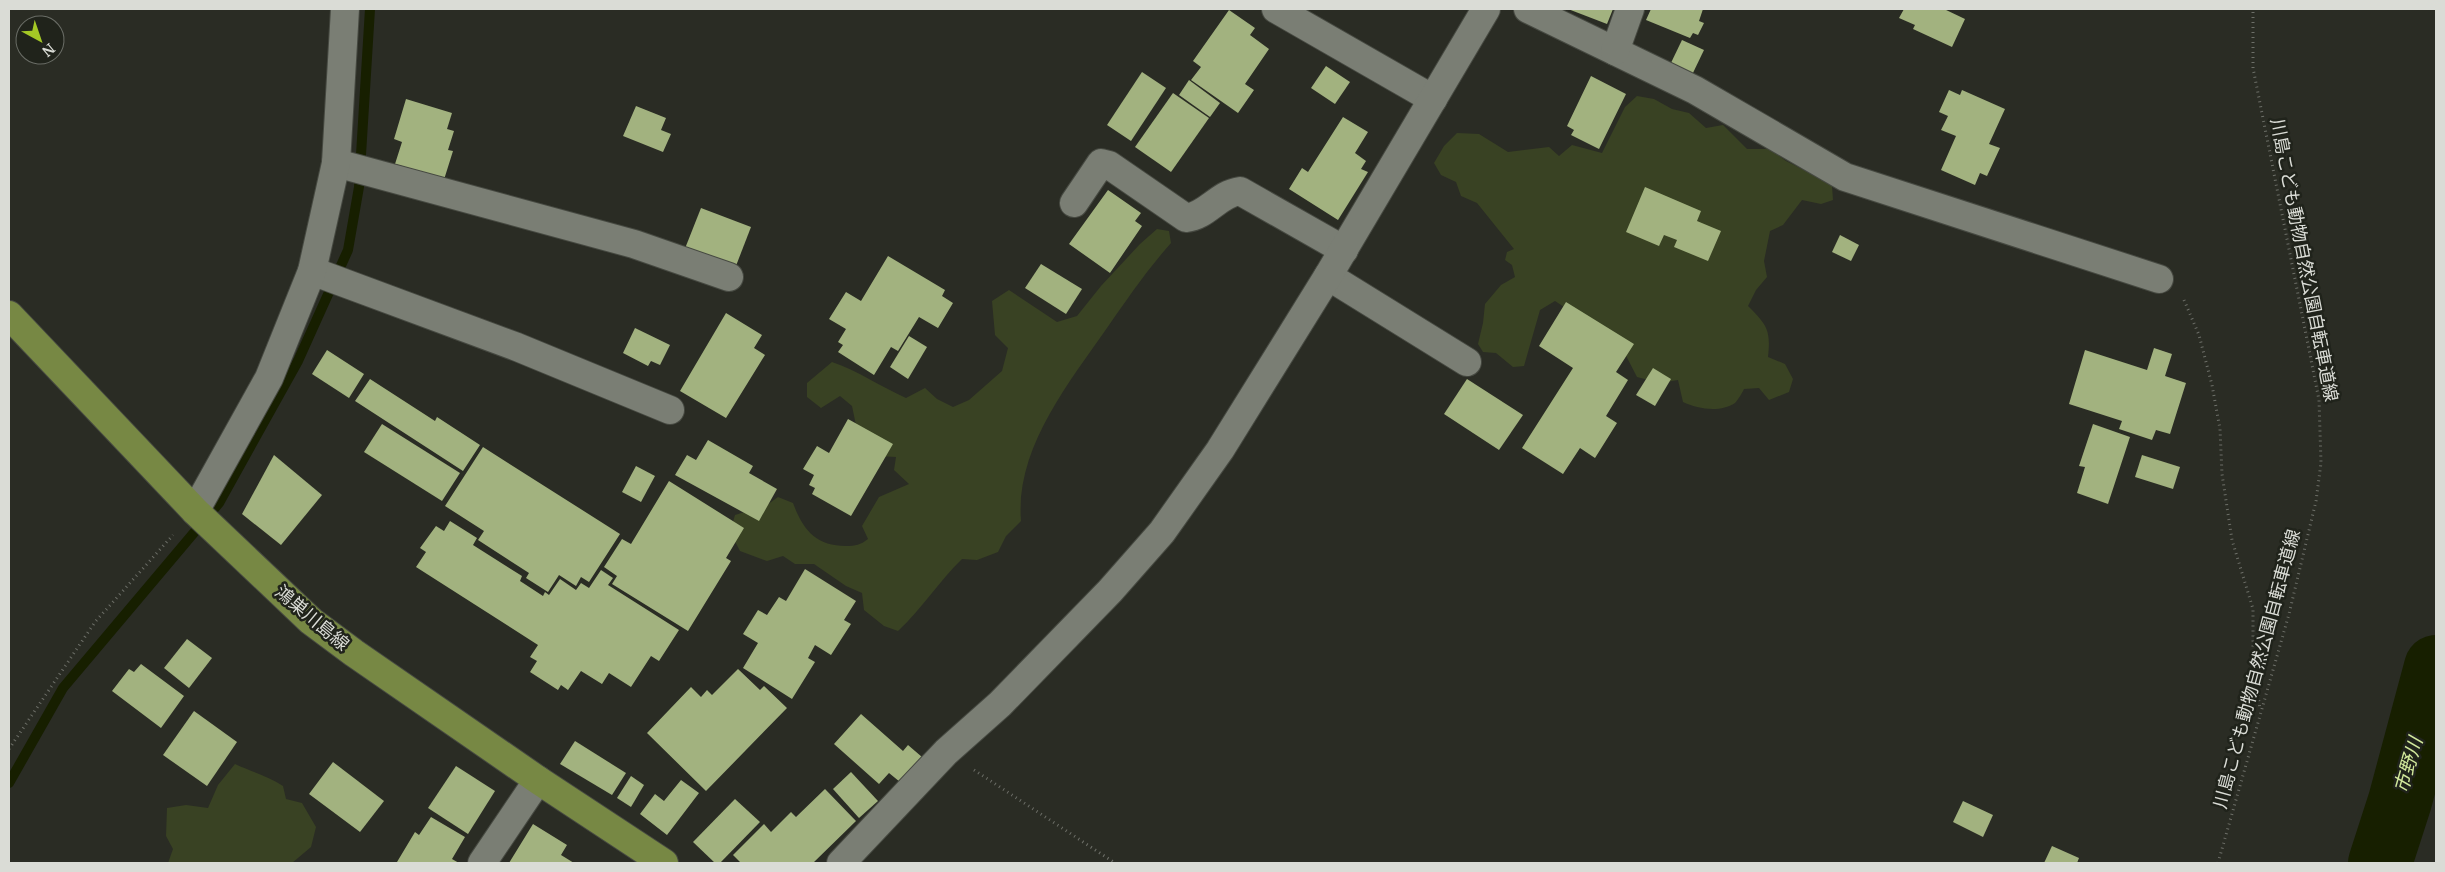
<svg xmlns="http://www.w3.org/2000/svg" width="2445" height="872" font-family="Merriweather,'Noto Sans JP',serif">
  <rect width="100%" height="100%" fill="#2a2c24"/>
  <g fill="#394223">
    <path d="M1637,96L1654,99L1672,109L1689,113L1706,128L1723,125L1747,149H1770L1786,161L1818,177L1832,186L1833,200L1821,204L1802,200L1783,225L1770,231L1764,261L1767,277L1756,290L1748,306C1767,325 1771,330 1768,357L1785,364L1793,379L1789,392L1769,400L1759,388L1744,389C1742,393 1738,400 1735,403C1720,413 1698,409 1683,402L1678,380L1660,383L1637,377L1620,344L1555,301L1540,310L1524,366L1513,367L1496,353L1483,352L1478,344L1483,323L1485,304L1501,285L1515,277L1512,265L1505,260L1507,252L1514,249L1477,203L1461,196L1456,182L1441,175L1434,163L1444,146L1457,133L1479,134L1508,152L1549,147L1559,156L1572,145L1602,153L1625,107Z"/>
    <path d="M1157,229L1169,231L1171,243C1147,270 1128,298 1107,328C1068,384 1015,449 1021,521L1006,536L998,552L977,560L962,559C939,581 922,609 898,631L884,626L864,610L862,593L846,586L814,564H795L783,556L767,561L740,551L730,532L735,515L767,505L778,497L793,503C803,530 816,546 846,546C856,546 860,545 868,539L862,526L879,497L909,484L894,470L896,457L877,456L858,435L852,406L840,396L821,408L807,397V383L832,362C857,370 881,387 906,398L925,388L937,399L953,407L969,400L1002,371L1008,348L995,335L992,301L1009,290L1057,322L1077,316L1101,286L1140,244Z"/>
    <path d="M235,764C252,772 268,776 283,786L286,799L302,803L316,827L311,847L292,863H168L173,849L166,836L167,808L186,805L208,808L218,785Z"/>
  </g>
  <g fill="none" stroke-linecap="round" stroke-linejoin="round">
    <polyline stroke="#171f00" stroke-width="10" points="9,783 63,688 219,503 298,361 348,250 359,187 370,9"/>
    <polyline stroke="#171f00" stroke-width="64" points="2380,863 2400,801 2436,667"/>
  </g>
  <g fill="#a2b27f">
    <polygon points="1568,9 1613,9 1607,24"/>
    <polygon points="1651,9 1703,9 1699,21 1704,23 1698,35 1693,33 1690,38 1646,20"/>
    <polygon points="1904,9 1944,9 1965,19 1952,47 1913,29 1915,25 1899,18"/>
    <polygon points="1229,10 1255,28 1250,35 1269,49 1245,84 1254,90 1238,113 1191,80 1201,67 1193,61"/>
    <polygon points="1682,40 1704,50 1691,77 1669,67"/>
    <polygon points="1326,66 1350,82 1335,104 1311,88"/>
    <polygon points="1142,72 1166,88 1131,141 1107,125"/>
    <polygon points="1591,76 1626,94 1599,149 1571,135 1574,130 1567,126"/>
    <polygon points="1189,80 1220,103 1210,117 1179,95"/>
    <polygon points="1949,90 1960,95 1962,90 2005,109 1989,144 2000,148 1987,176 1980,173 1975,185 1941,170 1956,136 1941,130 1948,116 1939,112"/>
    <polygon points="1173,93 1209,118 1171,172 1135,147"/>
    <polygon points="406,99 452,113 447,129 454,131 448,150 453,151 442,186 400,172 402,166 395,164 402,142 394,139"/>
    <polygon points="636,106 666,118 661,130 671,134 663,152 623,136"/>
    <polygon points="1343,117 1368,132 1355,153 1366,161 1361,169 1368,172 1338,220 1289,189 1302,168 1308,172"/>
    <polygon points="1645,187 1701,211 1697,221 1721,231 1708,261 1674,247 1677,240 1664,235 1659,246 1626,232"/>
    <polygon points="1108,190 1141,213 1135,221 1142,226 1110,273 1069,244"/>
    <polygon points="701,208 751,227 734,271 684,251"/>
    <polygon points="1840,235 1859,245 1851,261 1832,252"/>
    <polygon points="888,256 945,290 942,296 953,303 938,328 919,317 898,351 891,347 874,375 838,352 843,345 838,342 846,329 829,319 846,292 861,301"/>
    <polygon points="1041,264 1082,289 1066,314 1025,288"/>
    <polygon points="1566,302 1634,344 1616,372 1628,380 1606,416 1617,423 1595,458 1580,448 1563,474 1522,448 1573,368 1539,346"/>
    <polygon points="726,313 762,335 754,348 765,355 726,418 680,391"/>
    <polygon points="635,328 670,345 660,365 651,361 648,366 623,353"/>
    <polygon points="909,336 927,347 908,379 890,367"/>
    <polygon points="2154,348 2172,354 2165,376 2186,383 2170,434 2156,430 2152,440 2119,429 2122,421 2069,404 2085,350 2147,370"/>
    <polygon points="327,350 364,374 349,398 312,374"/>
    <polygon points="1653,368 1671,379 1655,406 1636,395"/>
    <polygon points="370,379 435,421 437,417 480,445 463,471 355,401"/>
    <polygon points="1467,379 1523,415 1499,450 1444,414"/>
    <polygon points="848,419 893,444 851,516 812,494 815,488 809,485 814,475 803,469 817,446 829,453"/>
    <polygon points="382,424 460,473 442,501 364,452"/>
    <polygon points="2093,424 2130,437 2108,504 2077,493 2085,467 2079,466"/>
    <polygon points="708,440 753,466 749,473 777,489 759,521 675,475 687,455 696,460"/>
    <polygon points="483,447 620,534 589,582 581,577 576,586 559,575 548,592 526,578 529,573 478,540 484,531 445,506"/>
    <polygon points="274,455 322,495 281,545 242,514"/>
    <polygon points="2142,455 2180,467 2173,489 2135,477"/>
    <polygon points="636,466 655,476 641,502 622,492"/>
    <polygon points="669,481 744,528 726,558 731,561 688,631 612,584 617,576 604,567 622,539 631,544"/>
    <polygon points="450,521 477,538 473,545 522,576 520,581 543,596 545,592 549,595 560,579 576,590 581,583 589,588 601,570 613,578 608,585 679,630 659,661 651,656 631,687 609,673 602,684 581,671 568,690 561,685 558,690 530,672 537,661 530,657 538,645 416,567 426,552 420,548 436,526 444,531"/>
    <polygon points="805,569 856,601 844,620 851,624 831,655 815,645 808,658 815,662 792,699 743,668 758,643 743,634 758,610 767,615 779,597 786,601"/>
    <polygon points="187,639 212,658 189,688 164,668"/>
    <polygon points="141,664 184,696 161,728 112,691 129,669 134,672"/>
    <polygon points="738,669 760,690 764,686 787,708 706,791 647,733 691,687 701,697 707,690 712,695"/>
    <polygon points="194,711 237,742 207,786 163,755"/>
    <polygon points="861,714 903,751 908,745 922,757 900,782 889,773 879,784 834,744"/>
    <polygon points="575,741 626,773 612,795 560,764"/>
    <polygon points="333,762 384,801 360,832 309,794"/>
    <polygon points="456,766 495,791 468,834 428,808"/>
    <polygon points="851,772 878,801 859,818 833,789"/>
    <polygon points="631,776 644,785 631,807 617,798"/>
    <polygon points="681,780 699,793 667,835 640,814 655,794 664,801"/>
    <polygon points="825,789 856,821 813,863 741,863 733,855 764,824 771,832 791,812 796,817"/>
    <polygon points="735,799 760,822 720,863 715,863 693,842"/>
    <polygon points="1963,801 1993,815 1983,837 1953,822"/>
    <polygon points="431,817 465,837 452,859 459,863 397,862 415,832 419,835"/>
    <polygon points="533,824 567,845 561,855 574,863 509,863"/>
    <polygon points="2052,846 2079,858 2077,863 2044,863"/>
  </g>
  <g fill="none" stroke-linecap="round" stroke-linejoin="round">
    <g stroke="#464941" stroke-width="30">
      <g id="minor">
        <polyline points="1276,9 1433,99"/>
        <polyline points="1528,9 1695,90 1845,177 2159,279"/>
        <polyline points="1615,51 1630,9"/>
        <polyline points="336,163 634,244 729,277"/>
        <path d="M1074,203L1101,163L1109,165L1186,218C1207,216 1218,194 1240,191L1344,250"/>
        <polyline points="312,271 517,347 670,410"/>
        <polyline points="1328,276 1467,362"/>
        <polyline points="195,511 269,378 312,271 336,163 345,9"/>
        <polyline points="482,863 538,780"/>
        <polyline points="841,863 946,752 1000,704 1110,591 1162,532 1220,450 1328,276 1486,9"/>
      </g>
    </g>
    <g stroke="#464941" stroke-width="30">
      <polyline id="major" points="9,315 195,511 311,621 354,653 538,780 664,863"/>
    </g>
    <g stroke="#6d6f68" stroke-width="3" stroke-dasharray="1 4" stroke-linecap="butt">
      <polyline points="2184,300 2199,335 2212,385 2220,429 2222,474 2232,540 2253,609 2253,662 2260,709"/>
      <polyline points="9,749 95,622 173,535"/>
      <polyline points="974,770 1115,863"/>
      <polyline points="2218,863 2289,614 2316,501 2321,463 2319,400 2253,68 2253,9"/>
    </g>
    <use href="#minor" stroke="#7a7e74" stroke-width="28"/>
    <use href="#major" stroke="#784" stroke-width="28"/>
  </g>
  <g text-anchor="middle" stroke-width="5" stroke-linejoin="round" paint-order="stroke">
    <g font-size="18" fill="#dadcd6" stroke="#20231b">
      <text transform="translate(2304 260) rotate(79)" y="6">川島こども動物自然公園自転車道線</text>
      <text transform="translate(312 618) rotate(40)" y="6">鴻巣川島線</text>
      <text transform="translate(2257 669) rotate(-75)" y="6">川島こども動物自然公園自転車道線</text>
    </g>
    <g font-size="19" font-style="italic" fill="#d2e99c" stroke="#20231b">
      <text transform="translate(2408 765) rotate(-74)" y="7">市野川</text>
    </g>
  </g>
  <rect width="2445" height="872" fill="none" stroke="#dadcd6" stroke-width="20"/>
  <g transform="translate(40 40) rotate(140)"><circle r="24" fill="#20231b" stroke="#6a6d66"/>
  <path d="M0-4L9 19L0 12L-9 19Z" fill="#a4c825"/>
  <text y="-8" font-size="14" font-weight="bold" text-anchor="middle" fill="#dadcd6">N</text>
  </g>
</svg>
